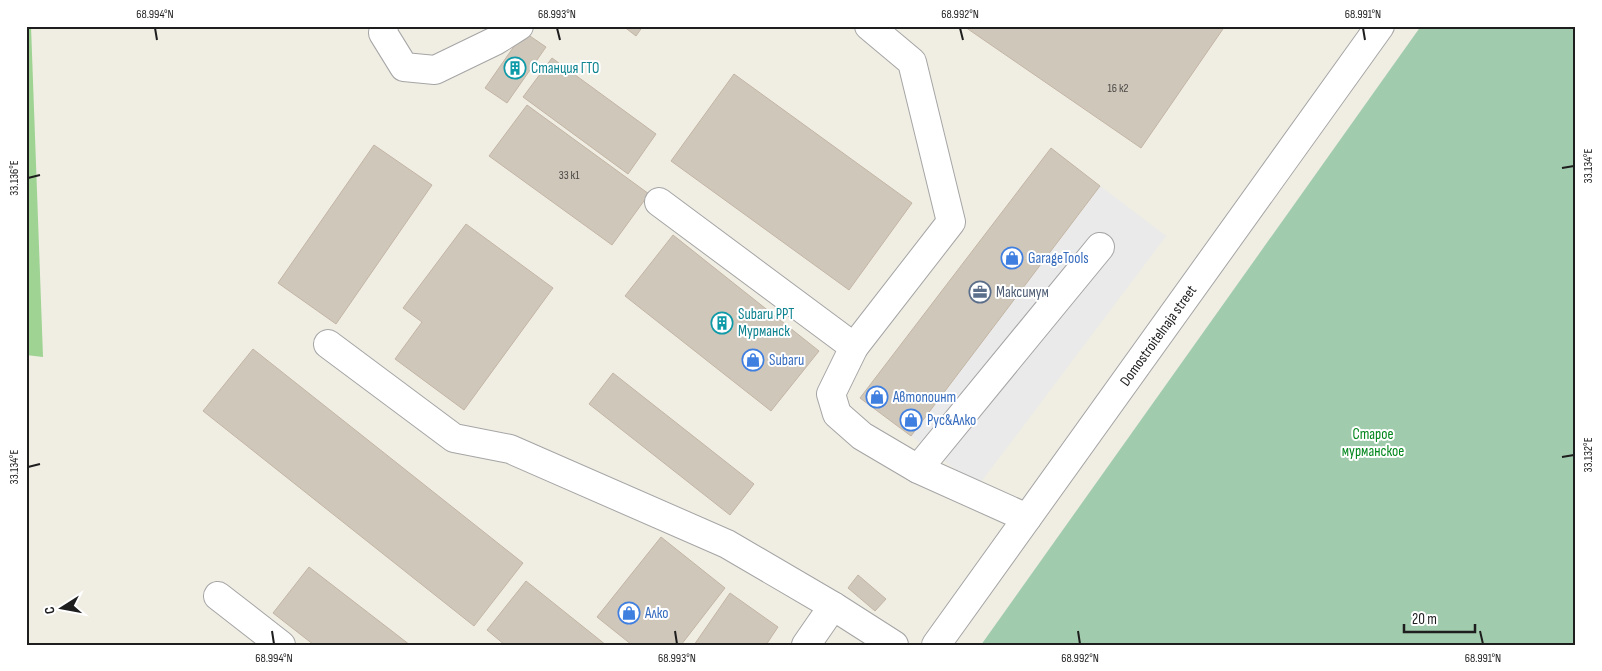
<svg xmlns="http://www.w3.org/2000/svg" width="1602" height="671" font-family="'Sofia Sans Condensed',sans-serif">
  <rect width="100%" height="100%" fill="#f0ede3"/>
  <polygon fill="#9ed393" points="26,26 31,26 43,357 26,355"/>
  <polygon fill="#a1cbad" points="1421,26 1576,26 1576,645 981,645"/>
  <polygon fill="#eaeaea" points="1100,186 1166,236 978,486 911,436"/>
  <g fill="#d0c7bb" stroke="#c3b5a4">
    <polygon points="623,26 643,26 636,36"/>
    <polygon points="966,26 1225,26 1141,148 965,27"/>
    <polygon points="524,32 546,47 507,103 485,88"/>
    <polygon points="552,58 656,134 628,174 523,97"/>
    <polygon points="734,74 912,203 849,290 671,161"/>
    <polygon points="527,105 649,194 612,245 489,156"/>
    <polygon points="374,145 432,185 336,324 278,283"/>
    <polygon points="1051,148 1100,186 911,436 860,398"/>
    <polygon points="466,224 553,288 464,410 395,359 422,322 403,308"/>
    <polygon points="673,235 819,351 771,411 625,296"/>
    <polygon points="253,349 523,563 474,626 203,411"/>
    <polygon points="613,373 754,484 730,515 589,404"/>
    <polygon points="661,537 725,588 681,645 632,645 597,617"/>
    <polygon points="309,567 410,645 314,645 273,613"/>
    <polygon points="858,575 886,599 875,611 848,588"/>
    <polygon points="526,581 606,645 505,645 487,630"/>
    <polygon points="730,593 778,627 766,645 694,645"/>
  </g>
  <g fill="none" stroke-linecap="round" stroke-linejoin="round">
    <g stroke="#a5a5a5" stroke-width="30">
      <g id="minor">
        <polyline points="384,26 383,33 404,67 435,70 495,41 519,26"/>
        <polyline points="869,26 912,62 951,222 854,347 831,394 837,414 862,436 918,469 1027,518"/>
        <polyline points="659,202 854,347"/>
        <polyline points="328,344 454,438 510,449 727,544 833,606 894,645"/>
        <polyline points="918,469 1100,247"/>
        <polyline points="218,596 281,645"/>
        <polyline points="806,645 833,606"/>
        <path id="s1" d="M936,645L1380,26"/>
      </g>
    </g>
    <use href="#minor" stroke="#fff" stroke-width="28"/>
  </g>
  <path fill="none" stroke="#1e1e1e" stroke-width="2" d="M155,28L157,40M557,28L560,40M960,28L963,40M1363,28L1365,40M1562,168L1574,166M28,178L40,175M1562,457L1574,455M28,467L40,464M272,631L274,644M675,631L677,644M1078,631L1080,644M1480,631L1483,644"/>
  <defs>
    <g id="building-ring" transform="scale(1.125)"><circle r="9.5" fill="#fff" stroke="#0f9aa8" stroke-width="1.5"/><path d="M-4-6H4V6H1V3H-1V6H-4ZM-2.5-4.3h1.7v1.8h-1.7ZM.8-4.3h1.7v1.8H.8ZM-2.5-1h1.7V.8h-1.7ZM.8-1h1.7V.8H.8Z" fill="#0f9aa8"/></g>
    <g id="shop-ring" transform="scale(1.125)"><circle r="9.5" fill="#fff" stroke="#3f7fe0" stroke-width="1.5"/><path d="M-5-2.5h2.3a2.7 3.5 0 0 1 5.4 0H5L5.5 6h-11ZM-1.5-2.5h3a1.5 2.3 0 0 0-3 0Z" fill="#3f7fe0"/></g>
    <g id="office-ring" transform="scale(1.125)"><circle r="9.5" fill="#fff" stroke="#5c6f8a" stroke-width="1.5"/><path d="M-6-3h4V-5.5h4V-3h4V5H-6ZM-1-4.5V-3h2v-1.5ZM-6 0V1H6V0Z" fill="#5c6f8a"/></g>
  </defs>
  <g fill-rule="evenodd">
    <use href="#building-ring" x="515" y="68"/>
    <use href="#shop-ring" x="1012" y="258"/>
    <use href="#office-ring" x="980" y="292"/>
    <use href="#building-ring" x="722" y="323"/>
    <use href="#shop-ring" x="753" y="360"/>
    <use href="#shop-ring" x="877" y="397"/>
    <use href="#shop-ring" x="911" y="420"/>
    <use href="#shop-ring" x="629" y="613"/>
  </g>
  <g text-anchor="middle" stroke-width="4" stroke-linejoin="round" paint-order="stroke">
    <g font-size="12" fill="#4a4845">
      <text x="1118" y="92">16 к2</text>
      <text x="569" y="179">33 к1</text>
    </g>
    <g font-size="15" fill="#0d838f" stroke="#fff" text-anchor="start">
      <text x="531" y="73">Станция ГТО</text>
      <text x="738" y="319">Subaru РРТ<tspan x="738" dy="17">Мурманск</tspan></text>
    </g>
    <g font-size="15" fill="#366cbe" stroke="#fff" text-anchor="start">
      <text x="1028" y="263">GarageTools</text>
      <text x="769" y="365">Subaru</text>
      <text x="893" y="402">Автопоинт</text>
      <text x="927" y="425">Рус&amp;Алко</text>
      <text x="645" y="618">Алко</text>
    </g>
    <g font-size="15" fill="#4e5e75" stroke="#fff" text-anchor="start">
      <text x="996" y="297">Максимум</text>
    </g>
    <g font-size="15" fill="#1e1e1e" stroke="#fff">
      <text dy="5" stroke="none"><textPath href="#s1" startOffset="381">Domostroitelnaja street</textPath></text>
    </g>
    <g font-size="15" fill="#01861c" stroke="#fff">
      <text x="1373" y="439">Старое<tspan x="1373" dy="17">мурманское</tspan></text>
    </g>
  </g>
  <rect width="1602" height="671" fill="none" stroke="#ffffff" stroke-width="55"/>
  <g transform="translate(62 608) rotate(259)" stroke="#ffffff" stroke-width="4" paint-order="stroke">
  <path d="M0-4L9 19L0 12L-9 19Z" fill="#1e1e1e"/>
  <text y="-8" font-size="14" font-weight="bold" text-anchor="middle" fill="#1e1e1e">С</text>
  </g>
  <path d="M1404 624v8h71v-8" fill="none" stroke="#1e1e1e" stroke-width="2.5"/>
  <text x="1412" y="624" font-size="15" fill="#1e1e1e" stroke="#ffffff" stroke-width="4" paint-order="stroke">20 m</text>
  <rect x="28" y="28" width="1546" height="616" fill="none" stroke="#1e1e1e" stroke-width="2"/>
  <g font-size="12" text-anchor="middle" fill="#1e1e1e">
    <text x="155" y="18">68.994°N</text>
    <text x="557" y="18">68.993°N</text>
    <text x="960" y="18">68.992°N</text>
    <text x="1363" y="18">68.991°N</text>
    <text transform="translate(1588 166) rotate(-90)" y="4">33.134°E</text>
    <text transform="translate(14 178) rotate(-90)" y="4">33.136°E</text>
    <text transform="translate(1588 455) rotate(-90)" y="4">33.132°E</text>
    <text transform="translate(14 467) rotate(-90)" y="4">33.134°E</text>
    <text x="274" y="662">68.994°N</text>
    <text x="677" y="662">68.993°N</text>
    <text x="1080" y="662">68.992°N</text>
    <text x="1483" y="662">68.991°N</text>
  </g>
</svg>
